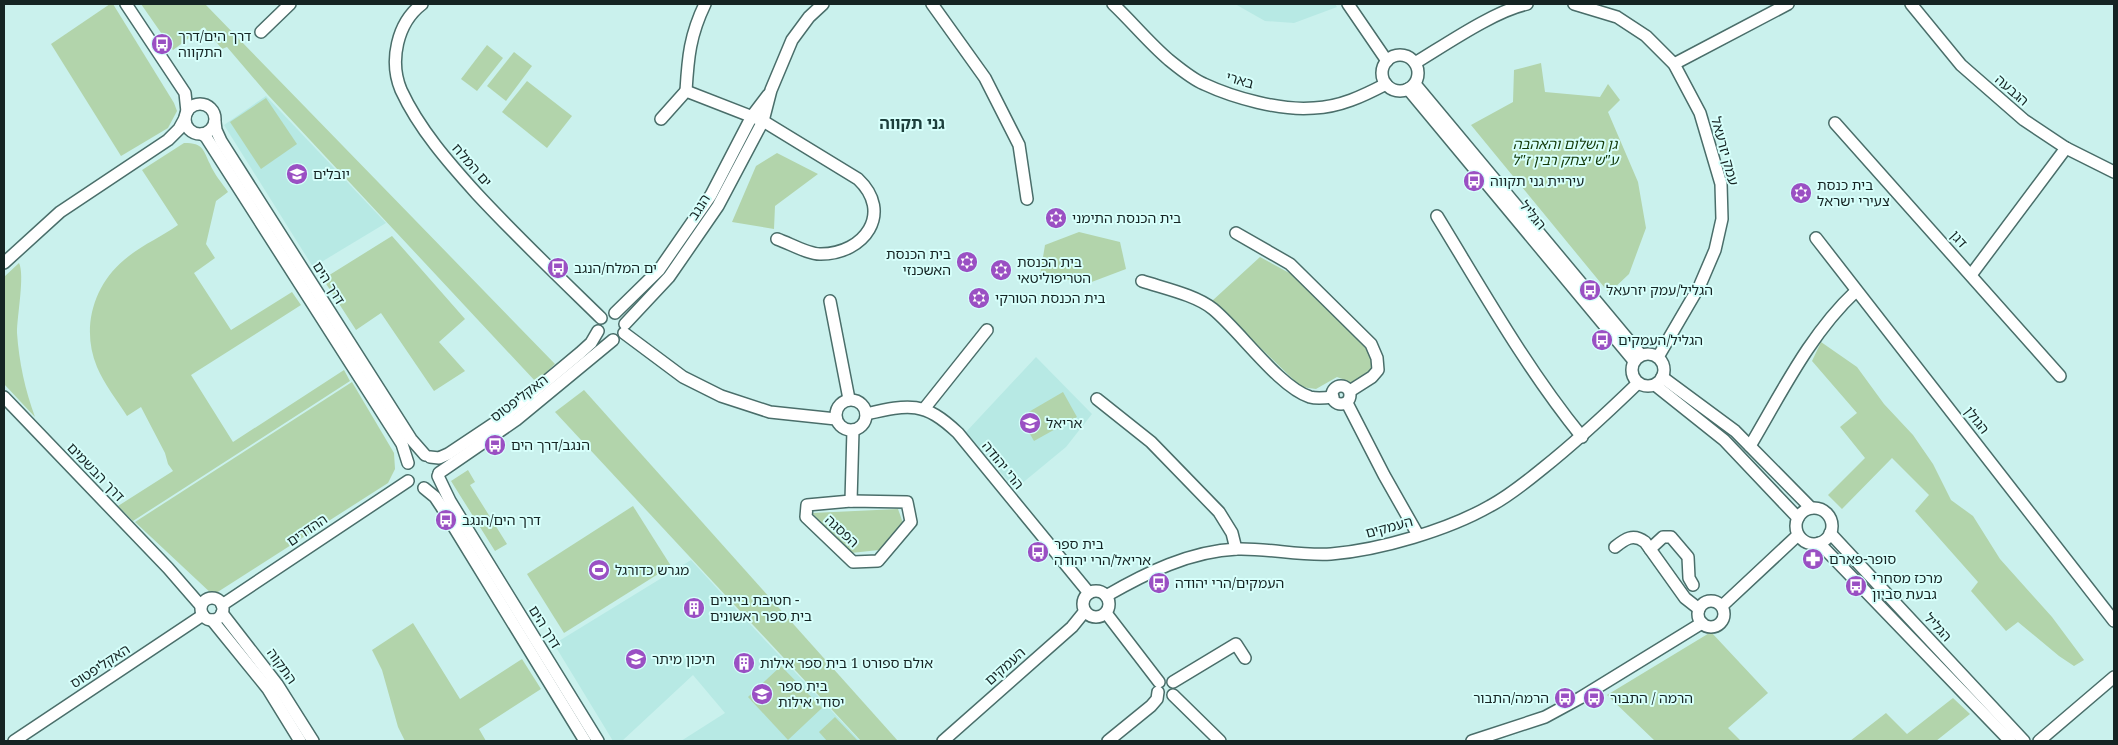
<svg xmlns="http://www.w3.org/2000/svg" width="2118" height="745" font-family="'Noto Serif','Noto Sans Hebrew',serif">
  <rect width="100%" height="100%" fill="#caf1ed"/>
  <g fill="#b7e9e4">
    <polygon points="1235,4 1335,4 1337,7 1294,23 1265,21"/>
    <polygon points="266,96 386,223 313,267 224,125"/>
    <polygon points="1036,357 1092,414 1066,447 1015,489 966,432"/>
    <polygon points="691,560 748,622 860,741 681,741 725,713 693,675 622,741 613,741 554,644"/>
  </g>
  <g fill="#b2d4ab">
    <polygon points="110,4 113,4 174,103 177,111 168,128 121,156 51,44"/>
    <polygon points="141,4 205,4 555,364 536,382 268,95 227,47 222,49 204,27 173,50"/>
    <polygon points="487,45 503,58 477,91 461,79"/>
    <polygon points="514,52 532,66 506,101 487,86"/>
    <polygon points="1541,63 1545,92 1600,97 1608,84 1620,100 1608,112 1638,182 1646,228 1629,274 1609,293 1471,125 1513,102 1514,70"/>
    <polygon points="527,81 572,116 547,148 502,112"/>
    <polygon points="266,98 297,144 261,169 230,122"/>
    <path d="M184,143C204,143 203,150 210,164C214,174 222,183 228,192L216,201L206,244L215,258L194,273L231,330L292,292L301,305L191,375L233,442L344,370L350,381L133,521L118,506L173,471L168,464L165,453L141,407L127,416C117,400 104,384 97,367C81,329 93,286 124,260C140,246 161,237 178,225L142,170Z"/>
    <polygon points="777,153 818,174 775,206 774,229 732,222 756,166"/>
    <polygon points="1079,232 1120,242 1126,269 1089,283 1040,275 1045,245"/>
    <polygon points="392,236 465,319 439,342 465,371 434,391 381,313 356,330 323,279"/>
    <polygon points="1260,257 1293,275 1317,295 1367,347 1373,360 1370,371 1353,383 1337,377 1316,389 1301,387 1212,301"/>
    <path d="M19,263C25,275 17,316 17,333C19,362 25,390 35,417L4,384V277Z"/>
    <polygon points="1821,342 1857,367 1884,404 1913,435 1933,464 1951,500 1973,516 2000,559 2052,617 2084,660 2074,666 2059,656 2018,622 2006,631 1971,591 1978,582 1915,511 1929,495 1892,458 1842,509 1828,495 1865,458 1840,427 1857,413 1812,361"/>
    <polygon points="352,382 394,453 395,469 388,483 213,595 135,522"/>
    <polygon points="584,390 898,741 861,741 555,412"/>
    <polygon points="1063,392 1077,417 1034,441 1020,417"/>
    <polygon points="468,470 475,482 470,485 507,544 495,551 451,481"/>
    <polygon points="633,506 671,566 564,633 527,574"/>
    <polygon points="898,509 903,523 879,550 851,553 812,513"/>
    <polygon points="413,623 460,699 522,659 541,689 479,729 486,741 405,741 398,727 382,670 372,650"/>
    <polygon points="1711,632 1768,693 1728,728 1741,741 1655,741 1607,695"/>
    <polygon points="781,666 822,708 788,740 748,697"/>
    <polygon points="1953,698 1970,714 1936,741 1850,741 1886,713 1907,734"/>
    <polygon points="835,717 858,741 827,741 819,732"/>
  </g>
  <g fill="none" stroke-linecap="round" stroke-linejoin="round">
    <g stroke="#4a6e6a" stroke-width="14">
      <g id="minor">
        <polyline points="126,4 185,93 187,112"/>
        <path d="M422,4C397,23 389,61 401,90C419,129 449,163 477,194C517,237 559,277 601,318"/>
        <polyline points="932,4 985,78 1019,145 1027,199"/>
        <path d="M1113,4C1132,22 1149,43 1169,60C1179,68 1192,79 1204,84C1234,98 1281,111 1314,108C1340,107 1363,96 1386,84"/>
        <polyline points="1348,4 1387,61"/>
        <polyline points="1574,4 1617,17 1646,36 1674,64 1700,113 1721,184 1722,219 1715,250 1700,285 1658,357"/>
        <polyline points="1911,4 1961,65 2024,120 2066,148 2114,172"/>
        <polyline points="261,32 290,4"/>
        <circle cx="1400" cy="73" r="18"/>
        <path d="M1415,63C1445,45 1494,11 1527,4"/>
        <polyline points="1674,64 1788,4"/>
        <polyline points="1415,84 1641,355"/>
        <polyline points="1408,89 1634,361"/>
        <path d="M686,91C688,57 690,35 705,4"/>
        <circle cx="200" cy="119" r="15"/>
        <path d="M661,119L686,91L763,121L858,179C894,213 864,254 821,254C810,255 789,243 777,239"/>
        <polyline points="215,122 216,130 221,141 411,439 425,455"/>
        <polyline points="1835,123 2060,376"/>
        <polyline points="202,134 206,137 402,444 408,463"/>
        <path d="M1437,216C1483,291 1526,368 1582,437"/>
        <polyline points="1236,233 1290,264 1371,344 1377,358 1378,370 1372,377 1350,391"/>
        <polyline points="1816,238 2114,621"/>
        <polyline points="4,263 60,212 168,140 179,129 185,118"/>
        <polyline points="1971,275 2066,148"/>
        <path d="M1142,281C1163,288 1196,295 1213,309C1240,331 1279,387 1310,397C1317,399 1325,398 1333,397"/>
        <polyline points="830,301 849,399"/>
        <polyline points="615,313 659,270 711,195 752,116 768,95"/>
        <polyline points="625,324 669,277 718,206 763,121 771,90 792,40 809,17 823,4"/>
        <polyline points="624,333 683,377 721,396 770,412 836,419"/>
        <circle cx="1648" cy="370" r="16"/>
        <polyline points="1662,377 1735,431 1811,508"/>
        <polyline points="1655,385 1724,440 1798,518"/>
        <circle cx="1341" cy="395" r="9"/>
        <polyline points="4,397 168,568 201,606"/>
        <polyline points="1097,399 1151,442 1219,512 1232,533 1236,549"/>
        <circle cx="851" cy="415" r="15"/>
        <polyline points="1347,403 1384,475 1418,535"/>
        <polyline points="924,409 987,330"/>
        <path d="M866,414C910,404 924,401 958,433L1089,593"/>
        <path d="M1750,446C1782,392 1810,334 1856,291"/>
        <polyline points="430,457 439,458 448,454 502,418 580,353 591,343 598,331"/>
        <polyline points="439,473 516,420 613,340"/>
        <polyline points="438,476 450,501 598,741"/>
        <polyline points="424,488 435,497 441,506 585,741"/>
        <polygon points="851,501 907,502 911,522 878,561 853,562 806,517 807,505"/>
        <polyline points="851,501 853,430"/>
        <circle cx="1814" cy="526" r="18"/>
        <polyline points="1830,533 2024,741"/>
        <polyline points="1819,543 2010,741"/>
        <path d="M1615,547C1625,539 1633,533 1645,542L1685,598L1699,609"/>
        <polyline points="1650,549 1663,537 1671,537 1688,557 1689,578 1693,585"/>
        <circle cx="1096" cy="604" r="13"/>
        <path d="M1106,596C1146,573 1190,551 1237,549C1268,548 1300,556 1331,554C1380,550 1448,530 1490,506C1509,496 1526,482 1542,469C1576,442 1607,413 1638,383"/>
        <circle cx="212" cy="609" r="11"/>
        <circle cx="1711" cy="614" r="13"/>
        <polyline points="222,605 408,481"/>
        <polyline points="1722,606 1798,535"/>
        <polyline points="222,613 277,684 313,741"/>
        <polyline points="1106,613 1159,682"/>
        <polyline points="212,620 268,689 300,741"/>
        <polyline points="1173,682 1236,644 1245,658"/>
        <polyline points="1173,695 1220,741"/>
        <polyline points="14,741 203,615"/>
        <polyline points="943,741 1072,627 1085,611"/>
        <polyline points="1108,741 1151,706 1157,699 1158,692"/>
        <polyline points="1472,741 1545,717 1580,698 1702,623"/>
        <polyline points="2039,741 2114,677"/>
      </g>
    </g>
    <use href="#minor" stroke="#fff" stroke-width="11"/>
  </g>
  <defs>
    <g id="bus-disc" transform="scale(1.125)"><circle r="9.5" fill="#9a50c3" stroke="#d7fffb"/><path d="M-5-6H5V4H4V6H2V4H-2V6H-4V4H-5ZM-3.5-4V0h7V-4ZM-3.5 1.2v1.5H-2V1.2ZM2 1.2v1.5H3.5V1.2Z" fill="#fff"/></g>
    <g id="school-disc" transform="scale(1.125)"><circle r="9.5" fill="#9a50c3" stroke="#d7fffb"/><path d="M0-5L7-2L0 1L-7-2ZM-4 1L0 2.5L4 1V4Q0 6-4 4Z" fill="#fff"/></g>
    <g id="synagogue-disc" transform="scale(1.125)"><circle r="9.5" fill="#9a50c3" stroke="#d7fffb"/><path d="M0-6.5L5.6 3.2H-5.6ZM0 6.5L5.6-3.2H-5.6Z" fill="#fff"/></g>
    <g id="pharmacy-disc" transform="scale(1.125)"><circle r="9.5" fill="#9a50c3" stroke="#d7fffb"/><path d="M-2-6h4v4h4v4h-4v4h-4v-4h-4v-4h4Z" fill="#fff"/></g>
    <g id="stadium-disc" transform="scale(1.125)"><circle r="9.5" fill="#9a50c3" stroke="#d7fffb"/><path d="M0-5a6.5 5 0 1 0 0 10a6.5 5 0 1 0 0-10ZM-3.5-1.8h7v3.6h-7Z" fill="#fff"/></g>
    <g id="building-disc" transform="scale(1.125)"><circle r="9.5" fill="#9a50c3" stroke="#d7fffb"/><path d="M-4-6H4V6H1V3H-1V6H-4ZM-2.5-4.3h1.7v1.8h-1.7ZM.8-4.3h1.7v1.8H.8ZM-2.5-1h1.7V.8h-1.7ZM.8-1h1.7V.8H.8Z" fill="#fff"/></g>
  </defs>
  <g fill-rule="evenodd">
    <use href="#bus-disc" x="162" y="44"/>
    <use href="#school-disc" x="297" y="174"/>
    <use href="#bus-disc" x="1474" y="181"/>
    <use href="#synagogue-disc" x="1801" y="193"/>
    <use href="#synagogue-disc" x="1056" y="218"/>
    <use href="#synagogue-disc" x="967" y="262"/>
    <use href="#bus-disc" x="558" y="268"/>
    <use href="#synagogue-disc" x="1001" y="270"/>
    <use href="#bus-disc" x="1590" y="290"/>
    <use href="#synagogue-disc" x="979" y="298"/>
    <use href="#bus-disc" x="1602" y="340"/>
    <use href="#school-disc" x="1030" y="423"/>
    <use href="#bus-disc" x="495" y="445"/>
    <use href="#bus-disc" x="446" y="520"/>
    <use href="#bus-disc" x="1038" y="552"/>
    <use href="#pharmacy-disc" x="1813" y="559"/>
    <use href="#stadium-disc" x="599" y="570"/>
    <use href="#bus-disc" x="1159" y="583"/>
    <use href="#bus-disc" x="1856" y="586"/>
    <use href="#building-disc" x="694" y="608"/>
    <use href="#school-disc" x="636" y="659"/>
    <use href="#building-disc" x="744" y="663"/>
    <use href="#school-disc" x="762" y="694"/>
    <use href="#bus-disc" x="1565" y="698"/>
    <use href="#bus-disc" x="1594" y="698"/>
  </g>
  <g text-anchor="middle" stroke-width="4" stroke-linejoin="round" paint-order="stroke">
    <g font-size="14" fill="#152423" stroke="#d7fffb" text-anchor="start">
      <text x="178" y="41">דרך הים/דרך<tspan x="178" dy="16">התקווה</tspan></text>
      <text x="313" y="179">יובלים</text>
      <text x="1490" y="186">עיריית גני תקווה</text>
      <text x="1817" y="190">בית כנסת<tspan x="1817" dy="16">צעירי ישראל</tspan></text>
      <text x="1072" y="223">בית הכנסת התימני</text>
      <text x="951" y="259" text-anchor="end">בית הכנסת<tspan x="951" dy="16">האשכנזי</tspan></text>
      <text x="1017" y="267">בית הכנסת<tspan x="1017" dy="16">הטריפוליטאי</tspan></text>
      <text x="574" y="273">ים המלח/הנגב</text>
      <text x="1606" y="295">הגליל/עמק יזרעאל</text>
      <text x="995" y="303">בית הכנסת הטורקי</text>
      <text x="1618" y="345">הגליל/העמקים</text>
      <text x="1046" y="428">אריאל</text>
      <text x="511" y="450">הנגב/דרך הים</text>
      <text x="462" y="525">דרך הים/הנגב</text>
      <text x="1054" y="549">בית ספר<tspan x="1054" dy="16">אריאל/הרי יהודה</tspan></text>
      <text x="1829" y="564">סופר-פארם</text>
      <text x="615" y="575">מגרש כדורגל</text>
      <text x="1872" y="583">מרכז מסחרי<tspan x="1872" dy="16">גבעת סביון</tspan></text>
      <text x="1175" y="588">העמקים/הרי יהודה</text>
      <text x="710" y="605">חטיבת בייניים -<tspan x="710" dy="16">בית ספר ראשונים</tspan></text>
      <text x="652" y="664">תיכון מיתר</text>
      <text x="760" y="668">אולם ספורט 1 בית ספר אילות</text>
      <text x="778" y="691">בית ספר<tspan x="778" dy="16">יסודי אילות</tspan></text>
      <text x="1549" y="703" text-anchor="end">הרמה/התבור</text>
      <text x="1610" y="703">הרמה / התבור</text>
    </g>
    <g font-size="14" fill="#152423" stroke="#d7fffb">
      <text transform="translate(1240 80) rotate(16)" y="5">בארי</text>
      <text transform="translate(2012 90) rotate(41)" y="5">הגבעה</text>
      <text transform="translate(1725 151) rotate(75)" y="5">עמק יזרעאל</text>
      <text transform="translate(472 165) rotate(49)" y="5">ים המלח</text>
      <text transform="translate(699 207) rotate(-57)" y="5">הנגב</text>
      <text transform="translate(1533 215) rotate(50)" y="5">הגליל</text>
      <text transform="translate(1959 239) rotate(48)" y="5">דגן</text>
      <text transform="translate(329 283) rotate(58)" y="5">דרך הים</text>
      <text transform="translate(519 398) rotate(-37)" y="5">האקליפטוס</text>
      <text transform="translate(1977 420) rotate(52)" y="5">הגולן</text>
      <text transform="translate(1003 465) rotate(51)" y="5">הרי יהודה</text>
      <text transform="translate(96 472) rotate(46)" y="5">דרך הבשמים</text>
      <text transform="translate(1389 527) rotate(-15)" y="5">העמקים</text>
      <text transform="translate(307 530) rotate(-34)" y="5">ההדרים</text>
      <text transform="translate(842 531) rotate(43)" y="5">הפסגה</text>
      <text transform="translate(545 627) rotate(58)" y="5">דרך הים</text>
      <text transform="translate(1938 627) rotate(47)" y="5">הגליל</text>
      <text transform="translate(100 666) rotate(-33)" y="5">האקליפטוס</text>
      <text transform="translate(282 666) rotate(54)" y="5">התקוה</text>
      <text transform="translate(1005 666) rotate(-42)" y="5">העמקים</text>
    </g>
    <g font-size="14" font-style="italic" fill="#113806" stroke="#d7fffb">
      <text x="1565" y="149">גן השלום והאהבה<tspan x="1565" dy="16">ע"ש יצחק רבין ז"ל</tspan></text>
    </g>
    <g font-size="16" font-weight="bold" fill="#1c3f3c" stroke="#d7fffb">
      <text x="912" y="129">גני תקווה</text>
    </g>
  </g>
  <rect width="2118" height="745" fill="none" stroke="#152423" stroke-width="10"/>
</svg>
